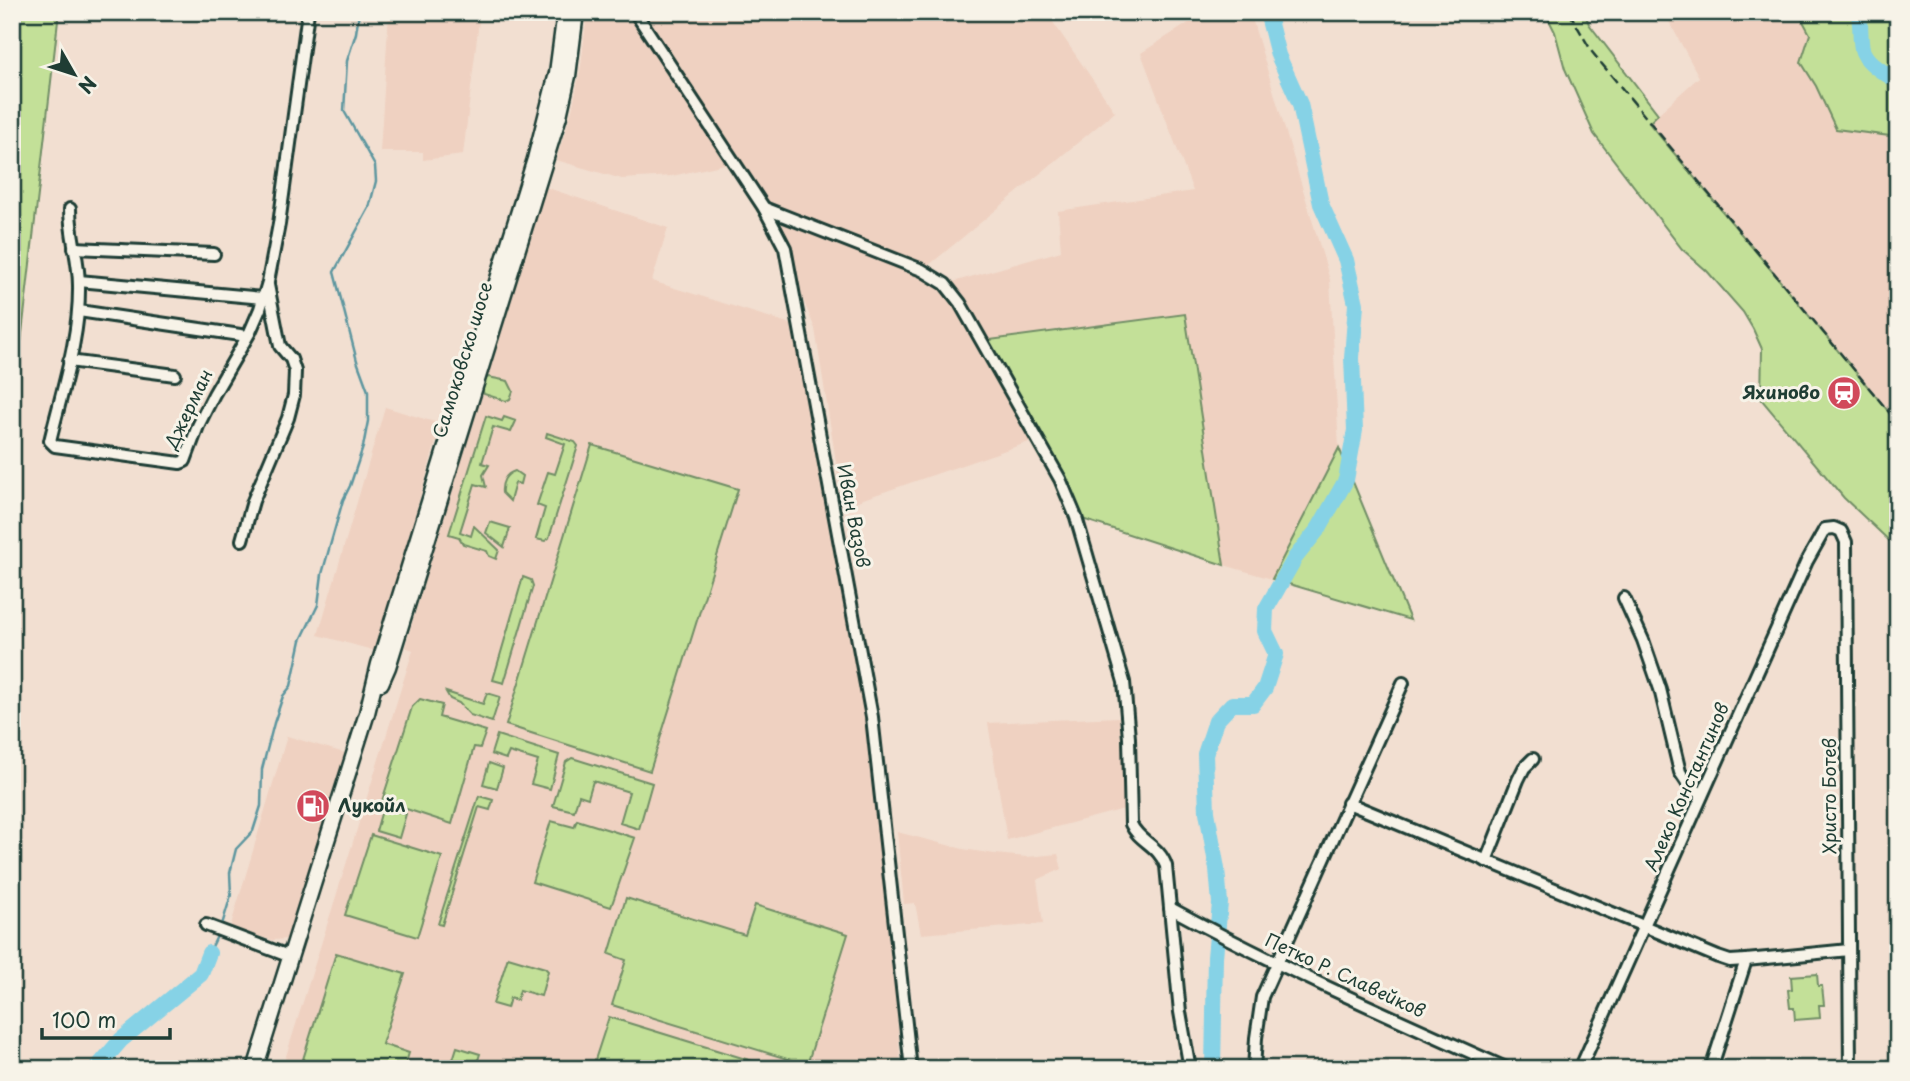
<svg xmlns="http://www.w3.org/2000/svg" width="1910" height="1081" font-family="'Playpen Sans',sans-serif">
  <rect width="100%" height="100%" fill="#f2dfd1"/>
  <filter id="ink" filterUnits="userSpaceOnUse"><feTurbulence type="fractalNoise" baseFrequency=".0143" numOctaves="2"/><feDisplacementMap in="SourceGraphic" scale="14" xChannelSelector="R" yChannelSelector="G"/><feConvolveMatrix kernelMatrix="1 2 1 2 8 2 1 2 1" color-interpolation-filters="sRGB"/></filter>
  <g filter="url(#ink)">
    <g fill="#efd1c1">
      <polygon points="389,12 480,12 463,155 423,160 423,152 380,152"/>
      <polygon points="587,12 1046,12 1115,112 923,270 946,284 1061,251 1058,211 1193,191 1141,53 1206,12 1250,12 1330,280 1339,448 1272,579 1224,565 1185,315 1038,439 843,506 815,329 789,265 734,162 672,176 622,179 556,160 572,110 581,66"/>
      <polygon points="1664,12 1798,12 1810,34 1801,62 1816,86 1836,128 1898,137 1898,423 1649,122 1699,77"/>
      <polygon points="542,186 668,228 652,281 794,325 868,725 892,948 901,1069 282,1069 413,650 405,647"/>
      <polygon points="385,407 441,424 376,651 318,635"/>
      <polygon points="1119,717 1124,778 1124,809 1007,840 988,723"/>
      <polygon points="287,736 348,754 289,939 272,940 230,928"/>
      <polygon points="897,832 963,849 995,854 1027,857 1058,854 1062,869 1037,880 1043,924 921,934 915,903 904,904"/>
    </g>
    <g fill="#c3e098" stroke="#718e66" stroke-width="2">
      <polygon points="12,12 59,12 12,420"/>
      <polygon points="1545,12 1584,12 1589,24 1658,114 1649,123 1898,423 1898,549 1844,498 1761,399 1762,349 1753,329 1743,312 1707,271 1682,249 1594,134 1565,69 1555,32"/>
      <polygon points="1798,12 1880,12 1898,27 1898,137 1836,129 1816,86 1801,62 1810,34"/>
      <polygon points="1185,314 1224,565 1076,517 982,341"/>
      <polygon points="488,377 508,381 513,391 510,399 506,401 484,394 482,389 484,381"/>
      <polygon points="486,416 502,421 504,417 516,421 511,432 493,427 482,463 489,465 483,475 486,487 475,484 460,532 471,536 474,526 499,550 496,559 489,556 487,551 463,544 459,537 449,534"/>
      <polygon points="547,433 575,442 578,446 549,538 545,541 536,539 545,508 537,505 548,472 555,474 565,444 546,437"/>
      <polygon points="592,445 738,489 650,771 506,725"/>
      <polygon points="1339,448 1410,620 1272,579"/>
      <path d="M515,471L522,476L520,484L515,483L510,501L502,493C501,483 505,474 515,471Z"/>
      <polygon points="490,522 510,528 504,547 486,533"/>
      <polygon points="523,577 531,580 533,586 504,683 493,680"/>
      <polygon points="446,692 483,704 487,693 500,697 492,722 470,715 459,703 450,699"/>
      <polygon points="420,699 442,705 439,717 486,731 480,748 474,747 452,824 382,801 412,707"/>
      <polygon points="497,735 559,755 550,789 531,784 538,761 509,752 506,759 491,754"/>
      <polygon points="572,758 652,783 639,829 620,823 629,792 593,781 588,798 579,795 574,811 553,806 566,762"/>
      <polygon points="489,763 503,768 497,788 483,784"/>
      <polygon points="479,796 493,800 490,810 479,807 442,925 438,924"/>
      <polygon points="383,807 406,814 399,838 376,831"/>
      <polygon points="577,820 635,838 611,907 532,882 551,821 574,827"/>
      <polygon points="371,835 442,857 417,937 345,915"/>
      <polygon points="626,898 745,935 755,905 848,934 807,1065 612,1005 626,960 609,954"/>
      <polygon points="336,953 405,974 382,1044 409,1053 404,1069 300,1069"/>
      <polygon points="508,957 545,968 548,971 541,996 520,990 517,1000 510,998 507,1008 493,1004"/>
      <polygon points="1817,974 1818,986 1822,986 1824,1005 1819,1005 1820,1018 1795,1020 1794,1008 1790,1008 1788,990 1792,989 1791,976"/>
      <polygon points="609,1017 778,1069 592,1069"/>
      <polygon points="457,1047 480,1054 475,1069 450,1069"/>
    </g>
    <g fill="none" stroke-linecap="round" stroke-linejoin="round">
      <g stroke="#5d969f" stroke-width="2.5">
        <polyline points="221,928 231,895 230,873 236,849 253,831 261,806 262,769 274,723 283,696 291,686 301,640 318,605 322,574 343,500 350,486 363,447 368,421 368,391 357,361 334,272 369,208 376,181 375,166 344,111 347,61 356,33 359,12"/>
        <polyline points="209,953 218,934"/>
      </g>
      <g stroke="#86d2e6" stroke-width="16">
        <path d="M1858,12C1862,25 1859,43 1863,52C1869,65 1886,74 1898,81"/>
        <polyline points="96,1069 121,1040 201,974 209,953"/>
        <polyline points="1213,1069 1215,957 1220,903 1217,869 1207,812 1205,754 1216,721 1232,704 1253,704 1265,688 1276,654 1265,631 1266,609 1295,558 1319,528 1346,480 1355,430 1352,358 1356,304 1346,260 1321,204 1300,104 1278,55 1267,12"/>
      </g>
      <g stroke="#1f3d34" stroke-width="16">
        <g id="minor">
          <polyline points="635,12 764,208 785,248 872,717 911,1069"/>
          <path d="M764,208L922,270L945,284L960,303L1060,479L1076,517L1124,682L1129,738L1131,824C1139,842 1159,845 1166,866L1180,1012L1190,1069"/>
          <path d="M70,209C70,235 79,260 79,285C80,338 62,390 50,441L55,446L180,463L185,461L198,426L214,394L250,332L260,309L268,282L279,224L308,12"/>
          <polyline points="74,248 214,254"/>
          <polyline points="79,281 263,298"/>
          <polyline points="79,311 247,336"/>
          <polyline points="69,361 175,375"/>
          <polyline points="242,540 253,501 288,418 294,395 295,371 291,359 280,346 268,285"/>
          <polyline points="1624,598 1643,640 1660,689 1680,772 1688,784 1702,795"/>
          <polyline points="1348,803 1718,957 1730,961 1746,960 1849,950"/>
          <polyline points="1486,861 1518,780 1524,768 1533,759"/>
          <path d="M1170,908C1280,968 1394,1018 1508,1069"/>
          <polyline points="206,925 291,957"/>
          <polyline points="1254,1069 1256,1038 1262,997 1403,683"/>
          <polyline points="1580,1069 1807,561 1825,529 1834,528 1841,531 1846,542 1850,1069"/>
          <polyline points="1711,1069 1746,960"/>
        </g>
      </g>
      <g stroke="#1f3d34" stroke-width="19">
        <g id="major">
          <polyline points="381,683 388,667 559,116 568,76 576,12"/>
          <polyline points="255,1069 367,713 379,664 535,159 557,73 565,12"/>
        </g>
      </g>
      <use href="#minor" stroke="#f7f3e8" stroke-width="10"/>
      <use href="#major" stroke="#f7f3e8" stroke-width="14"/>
      <polyline stroke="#1f3d34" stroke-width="2.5" stroke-dasharray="10 5" stroke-linecap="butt" points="1569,12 1592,52 1898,423"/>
    </g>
  </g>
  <defs>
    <g id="station-disc" transform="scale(1.75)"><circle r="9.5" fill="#d1495b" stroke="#f7f3e8"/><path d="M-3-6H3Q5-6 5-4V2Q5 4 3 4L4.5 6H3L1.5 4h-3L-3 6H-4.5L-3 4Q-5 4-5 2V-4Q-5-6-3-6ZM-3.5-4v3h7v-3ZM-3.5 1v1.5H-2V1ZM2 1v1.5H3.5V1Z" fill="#fff"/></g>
    <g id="fuel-disc" transform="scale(1.75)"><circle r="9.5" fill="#d1495b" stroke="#f7f3e8"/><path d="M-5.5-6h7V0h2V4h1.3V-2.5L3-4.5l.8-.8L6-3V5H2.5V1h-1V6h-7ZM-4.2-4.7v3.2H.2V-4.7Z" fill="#fff"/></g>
  </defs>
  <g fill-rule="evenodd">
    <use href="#station-disc" x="1844" y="393"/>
    <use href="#fuel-disc" x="313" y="806"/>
  </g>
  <g text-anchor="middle" stroke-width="6" stroke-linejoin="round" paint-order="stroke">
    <g font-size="18" fill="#1f3d34" stroke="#f7f3e8">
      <text transform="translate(463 360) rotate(-73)" y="6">Самоковско шосе</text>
      <text transform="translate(189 409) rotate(-64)" y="6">Джерман</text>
      <text transform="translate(853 516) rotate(79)" y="6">Иван Вазов</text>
      <text transform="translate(1687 787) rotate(-66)" y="6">Алеко Константинов</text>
      <text transform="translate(1830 796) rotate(-90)" y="6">Христо Ботев</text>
      <text transform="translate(1345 976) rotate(25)" y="6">Петко Р. Славейков</text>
    </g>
    <g font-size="18" font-weight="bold" fill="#1f3d34" stroke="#f7f3e8" text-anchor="end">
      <text x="1820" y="399">Яхиново</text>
      <text x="338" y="812" text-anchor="start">Лукойл</text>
    </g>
  </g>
  <rect width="1910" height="1081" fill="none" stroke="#f7f3e8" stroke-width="42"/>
  <rect x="21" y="21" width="1868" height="1039" fill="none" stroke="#1f3d34" stroke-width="2.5" filter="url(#ink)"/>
  <g transform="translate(74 74) rotate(129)" stroke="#f7f3e8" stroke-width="5" paint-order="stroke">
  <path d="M0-5L12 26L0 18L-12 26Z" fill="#1f3d34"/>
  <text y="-10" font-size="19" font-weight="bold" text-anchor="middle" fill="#1f3d34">N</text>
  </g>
  <path d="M42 1028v10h128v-10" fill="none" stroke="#1f3d34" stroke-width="3.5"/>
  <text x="52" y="1028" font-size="21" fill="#1f3d34" stroke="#f7f3e8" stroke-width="5" paint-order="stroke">100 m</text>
</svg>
